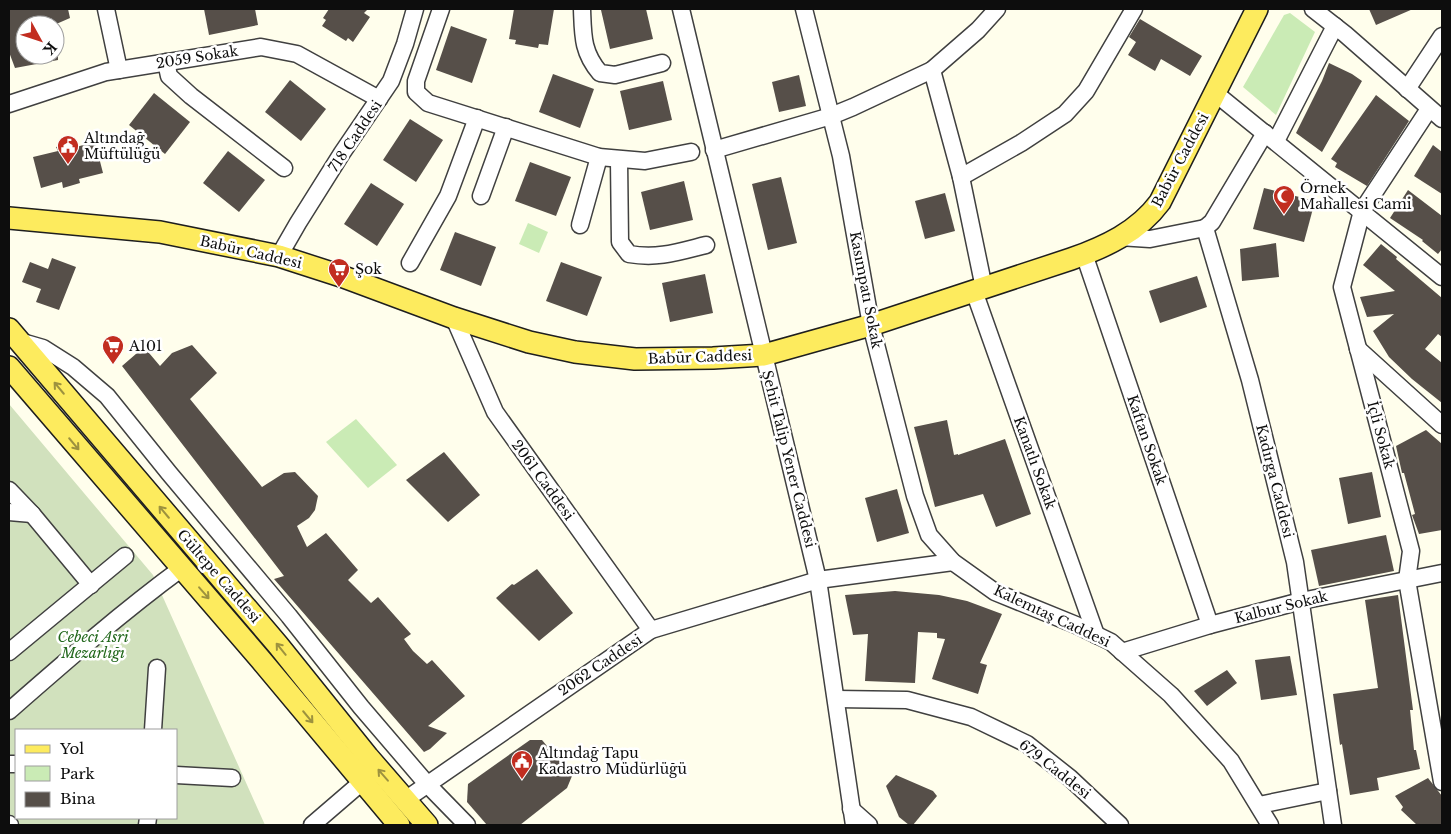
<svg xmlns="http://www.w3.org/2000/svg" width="1451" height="834" font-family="'Libre Baskerville',serif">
  <rect width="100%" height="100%" fill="#fffeec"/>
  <g fill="#caebb5">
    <polygon points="1290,13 1315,32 1276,115 1243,87 1284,15"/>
    <polygon points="528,223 548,232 539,253 519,244"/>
    <polygon points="356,419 397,465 368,488 326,442"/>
  </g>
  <path fill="#d1e1bd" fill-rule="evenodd" d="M9,404L153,575L265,825H9ZM16,730H176V818H16Z"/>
  <g fill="#564f49">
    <polygon points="9,9 68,9 70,18 54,25 25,25 25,55 58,55 58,60 15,68 9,52"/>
    <polygon points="204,9 255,9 258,25 209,35"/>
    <polygon points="329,9 368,9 364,13 370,17 353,42 348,38 346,41 322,26 326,20 323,18"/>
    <polygon points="514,9 554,9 548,45 539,44 538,48 515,44 516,40 509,39"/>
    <polygon points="607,9 646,9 653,39 610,49 601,10"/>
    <polygon points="1369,9 1413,9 1376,25"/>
    <polygon points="1140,19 1202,56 1190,76 1161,59 1155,71 1128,55 1136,42 1129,37"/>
    <polygon points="451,26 487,39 472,83 436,70"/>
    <polygon points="1329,63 1352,74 1362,81 1322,152 1296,133 1322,81"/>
    <polygon points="553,74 594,89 580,128 539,112"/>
    <polygon points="799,75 806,106 779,112 772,82"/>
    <polygon points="290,80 326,109 301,141 265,112"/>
    <polygon points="663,81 672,120 629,130 620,91"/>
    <polygon points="154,93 190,122 165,154 129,125"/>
    <polygon points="1376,95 1409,121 1367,186 1335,167 1337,163 1331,159"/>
    <polygon points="410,119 443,140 416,182 383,160"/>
    <polygon points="95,142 103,173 79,179 80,183 63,188 62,182 41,188 33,157 58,151 56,147 71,143 72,148"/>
    <polygon points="1433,145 1442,152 1442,194 1414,176"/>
    <polygon points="228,151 265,180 239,212 203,183"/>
    <polygon points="530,162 571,177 556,216 515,201"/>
    <polygon points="781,177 797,243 768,250 752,184"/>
    <polygon points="684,181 693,220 650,230 641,192"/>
    <polygon points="371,183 404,204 377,246 344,224"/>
    <polygon points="1264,188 1315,201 1304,242 1253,229"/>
    <polygon points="1408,190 1442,216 1442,249 1438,254 1422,241 1423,240 1390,218"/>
    <polygon points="945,193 955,231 925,239 915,201"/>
    <polygon points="455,232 496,247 481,286 440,270"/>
    <polygon points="1276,243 1279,277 1242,281 1240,249"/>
    <polygon points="1381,244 1397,257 1396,259 1442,298 1442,337 1438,334 1425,349 1442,363 1442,403 1412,379 1389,357 1373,331 1394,314 1367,317 1360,297 1395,291 1363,265"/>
    <polygon points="52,258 76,267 59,310 36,302 41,289 22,282 30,262 48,269"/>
    <polygon points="561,262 602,277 587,316 546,301"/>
    <polygon points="705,274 713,313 670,322 662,283"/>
    <polygon points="1197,276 1207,307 1160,323 1149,291"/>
    <polygon points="192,345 217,373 190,399 262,487 284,473 295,472 318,496 315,510 309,518 297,526 307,547 326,533 358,570 348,580 371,603 378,597 411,634 404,639 413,651 427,664 432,660 465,696 428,726 447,733 430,749 424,752 274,579 284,576 122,366 144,347 160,366 172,353"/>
    <polygon points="947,420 954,455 958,454 958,455 1005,439 1031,514 996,527 983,494 935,507 914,427"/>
    <polygon points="1426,430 1442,444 1442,530 1419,534 1412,515 1415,514 1404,473 1402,473 1396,446"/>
    <polygon points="444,452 480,495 448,522 406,480"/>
    <polygon points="1372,472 1381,517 1348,524 1339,478"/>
    <polygon points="897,489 909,533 877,542 865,498"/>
    <polygon points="1386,535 1394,571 1319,586 1311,550"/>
    <polygon points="537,569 573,613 539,641 496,598 512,584 514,585"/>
    <polygon points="895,591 939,595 967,601 1002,614 980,663 987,665 978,694 932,679 945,639 937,638 937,633 918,632 915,683 865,681 868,634 853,635 845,595"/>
    <polygon points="1398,595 1413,710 1410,710 1414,750 1416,750 1420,769 1377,778 1379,790 1350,795 1342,744 1340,745 1333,694 1378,688 1365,600"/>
    <polygon points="1290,656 1297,695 1261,700 1255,660"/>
    <polygon points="1227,670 1237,683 1207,706 1194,691"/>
    <polygon points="530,740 542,740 572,776 567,788 520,825 487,825 467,802 468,784"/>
    <polygon points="896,775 933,791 937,796 913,825 909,825 899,817 886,786"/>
    <polygon points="1428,778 1442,796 1442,825 1417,825 1401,810 1403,807 1395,796"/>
  </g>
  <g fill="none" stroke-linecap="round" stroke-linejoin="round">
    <g stroke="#404040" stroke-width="19">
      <g id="minor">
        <polyline points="106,9 119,70"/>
        <polyline points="441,9 416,81 416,92 428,103 599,157 645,161 691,152"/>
        <path d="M582,9C583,35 582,52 600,73L615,75L662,63"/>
        <polyline points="681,9 818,580 854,825"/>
        <polyline points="804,9 841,156 871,325 915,496 929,535 953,562 995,592 1076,625 1111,642 1171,695 1231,761 1270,825"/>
        <polyline points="1313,9 1345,34 1442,119"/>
        <polyline points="166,62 169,76 191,96 284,168"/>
        <polyline points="932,70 961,177 984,288"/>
        <polyline points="1407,89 1442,36"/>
        <polyline points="1215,93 1442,277"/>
        <polyline points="9,104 106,72 261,47 297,54 379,99"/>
        <polyline points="1429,109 1362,211 1342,287 1411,551 1407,580 1442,782"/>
        <polyline points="1276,141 1335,26"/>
        <polyline points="714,150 831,116 853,107 932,70 978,30 997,9"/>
        <path d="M619,160L620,242L629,254C658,259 678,252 706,245"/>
        <polyline points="961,177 1021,143 1065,114 1086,91 1134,9"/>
        <polyline points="481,196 506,127"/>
        <polyline points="580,225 599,157"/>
        <polyline points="1205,228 1250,380 1295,562 1333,825"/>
        <polyline points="1205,228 1212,222 1265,133"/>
        <polyline points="1119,237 1150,239 1205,228"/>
        <polyline points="1084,254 1210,625"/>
        <polyline points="279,256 298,223 342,153 391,81 405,44 415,9"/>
        <polyline points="410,263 448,196 477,118"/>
        <polyline points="974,291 1096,635"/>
        <polyline points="454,318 495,412 651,630"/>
        <polyline points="19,341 43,348 73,367 107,396 169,473 289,616 361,707 427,784 467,825"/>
        <polyline points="1358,349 1442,425"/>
        <polyline points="9,490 32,514 91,585"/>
        <polyline points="9,512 32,514"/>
        <polyline points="9,652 125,556"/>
        <polyline points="1122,652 1210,625 1301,601 1442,573"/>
        <polyline points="836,699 907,700 971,717 1027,744 1070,778 1120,825"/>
        <path d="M9,711C65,662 122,612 182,568"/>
        <polyline points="153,730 157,668"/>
        <polyline points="9,764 16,764"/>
        <polyline points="176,775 232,778"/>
        <polyline points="405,800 651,630 818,580 953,562"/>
        <polyline points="1259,805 1328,791"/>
        <polyline points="851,809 869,825"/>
        <polyline points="9,824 10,825"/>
        <polyline points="147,825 148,818"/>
        <polyline points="312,825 362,782"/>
      </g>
    </g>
    <g stroke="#1e1e1e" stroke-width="24">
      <g id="major">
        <path d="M9,218L160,232L279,256L341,276L454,318L529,342L575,352L635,359L713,358L764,355L871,325L1071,259C1105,247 1138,232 1160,202L1257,9"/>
        <polyline points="9,329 278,645 368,757 427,825"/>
        <polyline points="9,367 261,660 399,825"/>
      </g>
    </g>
    <use href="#minor" stroke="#fff" stroke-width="16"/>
    <use href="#major" stroke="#fdeb5e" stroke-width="21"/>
  </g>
  <defs><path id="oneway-shaft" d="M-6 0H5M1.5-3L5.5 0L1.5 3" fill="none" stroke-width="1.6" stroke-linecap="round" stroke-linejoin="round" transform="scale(1.25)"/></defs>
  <g stroke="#9d923e">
    <use href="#oneway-shaft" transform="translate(59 388) rotate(-130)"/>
    <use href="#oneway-shaft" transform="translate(74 444) rotate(50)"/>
    <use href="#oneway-shaft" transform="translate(164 512) rotate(-130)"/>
    <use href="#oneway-shaft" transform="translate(204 593) rotate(49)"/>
    <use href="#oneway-shaft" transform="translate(281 649) rotate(-129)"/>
    <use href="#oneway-shaft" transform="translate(308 717) rotate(50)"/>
    <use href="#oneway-shaft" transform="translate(383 775) rotate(-131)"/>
  </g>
  <defs>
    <g id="civic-pin" transform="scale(1.125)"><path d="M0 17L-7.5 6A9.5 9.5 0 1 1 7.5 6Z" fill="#c22d20" stroke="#fff"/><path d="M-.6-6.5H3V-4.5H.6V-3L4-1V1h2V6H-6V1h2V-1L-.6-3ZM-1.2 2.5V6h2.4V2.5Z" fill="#fff"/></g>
    <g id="mosque-pin" transform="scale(1.125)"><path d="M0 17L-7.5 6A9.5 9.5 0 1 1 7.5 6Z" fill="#c22d20" stroke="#fff"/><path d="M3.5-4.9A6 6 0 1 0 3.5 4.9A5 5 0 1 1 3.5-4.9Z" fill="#fff"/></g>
    <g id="supermarket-pin" transform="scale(1.125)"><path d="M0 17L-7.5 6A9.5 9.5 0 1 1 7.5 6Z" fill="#c22d20" stroke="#fff"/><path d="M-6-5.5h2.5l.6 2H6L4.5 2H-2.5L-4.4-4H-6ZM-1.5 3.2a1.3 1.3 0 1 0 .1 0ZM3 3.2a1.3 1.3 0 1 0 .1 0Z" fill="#fff"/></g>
  </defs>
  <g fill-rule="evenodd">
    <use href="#civic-pin" x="68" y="146"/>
    <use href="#mosque-pin" x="1284" y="196"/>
    <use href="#supermarket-pin" x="339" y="269"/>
    <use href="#supermarket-pin" x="113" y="346"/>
    <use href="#civic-pin" x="522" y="761"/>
  </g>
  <g text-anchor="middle" stroke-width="5" stroke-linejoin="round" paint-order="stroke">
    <g font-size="14" fill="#0d0d0d" stroke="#fff">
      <text transform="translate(197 57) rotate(-9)" y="5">2059 Sokak</text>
      <text transform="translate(355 136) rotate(-56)" y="5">718 Caddesi</text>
      <text transform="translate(1180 160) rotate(-62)" y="5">Babür Caddesi</text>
      <text transform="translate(251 252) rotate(13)" y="5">Babür Caddesi</text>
      <text transform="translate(866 290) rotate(79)" y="5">Kasımpatı Sokak</text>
      <text transform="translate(700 357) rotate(-2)" y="5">Babür Caddesi</text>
      <text transform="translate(1381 435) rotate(75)" y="5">İçli Sokak</text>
      <text transform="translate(1147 440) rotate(71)" y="5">Kaftan Sokak</text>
      <text transform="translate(789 459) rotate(76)" y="5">Şehit Talip Yener Caddesi</text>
      <text transform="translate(1035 463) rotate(70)" y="5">Kanatlı Sokak</text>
      <text transform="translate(543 480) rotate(54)" y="5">2061 Caddesi</text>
      <text transform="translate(1275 481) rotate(76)" y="5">Kadırga Caddesi</text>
      <text transform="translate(219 576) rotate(49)" y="5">Gültepe Caddesi</text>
      <text transform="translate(1281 607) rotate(-14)" y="5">Kalbur Sokak</text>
      <text transform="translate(1052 616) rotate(25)" y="5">Kalemtaş Caddesi</text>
      <text transform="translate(600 665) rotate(-34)" y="5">2062 Caddesi</text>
      <text transform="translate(1055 769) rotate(38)" y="5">679 Caddesi</text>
    </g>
    <g font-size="14" fill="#0d0d0d" stroke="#fff" text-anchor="start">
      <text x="84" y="143">Altındağ<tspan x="84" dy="16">Müftülüğü</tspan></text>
      <text x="1300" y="193">Örnek<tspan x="1300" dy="16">Mahallesi Cami</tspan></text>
      <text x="355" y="274">Şok</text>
      <text x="129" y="351">A101</text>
      <text x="538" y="758">Altındağ Tapu<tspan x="538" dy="16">Kadastro Müdürlüğü</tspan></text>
    </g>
    <g font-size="14" font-style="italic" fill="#21671b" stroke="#fff">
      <text x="93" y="642">Cebeci Asri<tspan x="93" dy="16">Mezarlığı</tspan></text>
    </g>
  </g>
  <rect width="1451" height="834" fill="none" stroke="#0d0d0d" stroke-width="20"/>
  <rect x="15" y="729" width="162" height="90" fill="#ffffff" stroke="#9e9e9e"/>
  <rect x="25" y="745" width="25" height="8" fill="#fdeb5e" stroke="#9e9e9e"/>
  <text x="60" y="754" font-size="15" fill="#0d0d0d">Yol</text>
  <rect x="25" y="766" width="25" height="15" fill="#caebb5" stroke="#9e9e9e"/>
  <text x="60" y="779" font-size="15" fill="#0d0d0d">Park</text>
  <rect x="25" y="792" width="25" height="15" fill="#564f49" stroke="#9e9e9e"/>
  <text x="60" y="804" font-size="15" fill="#0d0d0d">Bina</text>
  <g transform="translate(40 40) rotate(130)"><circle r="24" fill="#ffffff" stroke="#9e9e9e"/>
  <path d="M0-4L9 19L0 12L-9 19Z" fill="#c22d20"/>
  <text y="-8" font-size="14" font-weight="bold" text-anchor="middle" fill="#0d0d0d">K</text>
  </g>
</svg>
